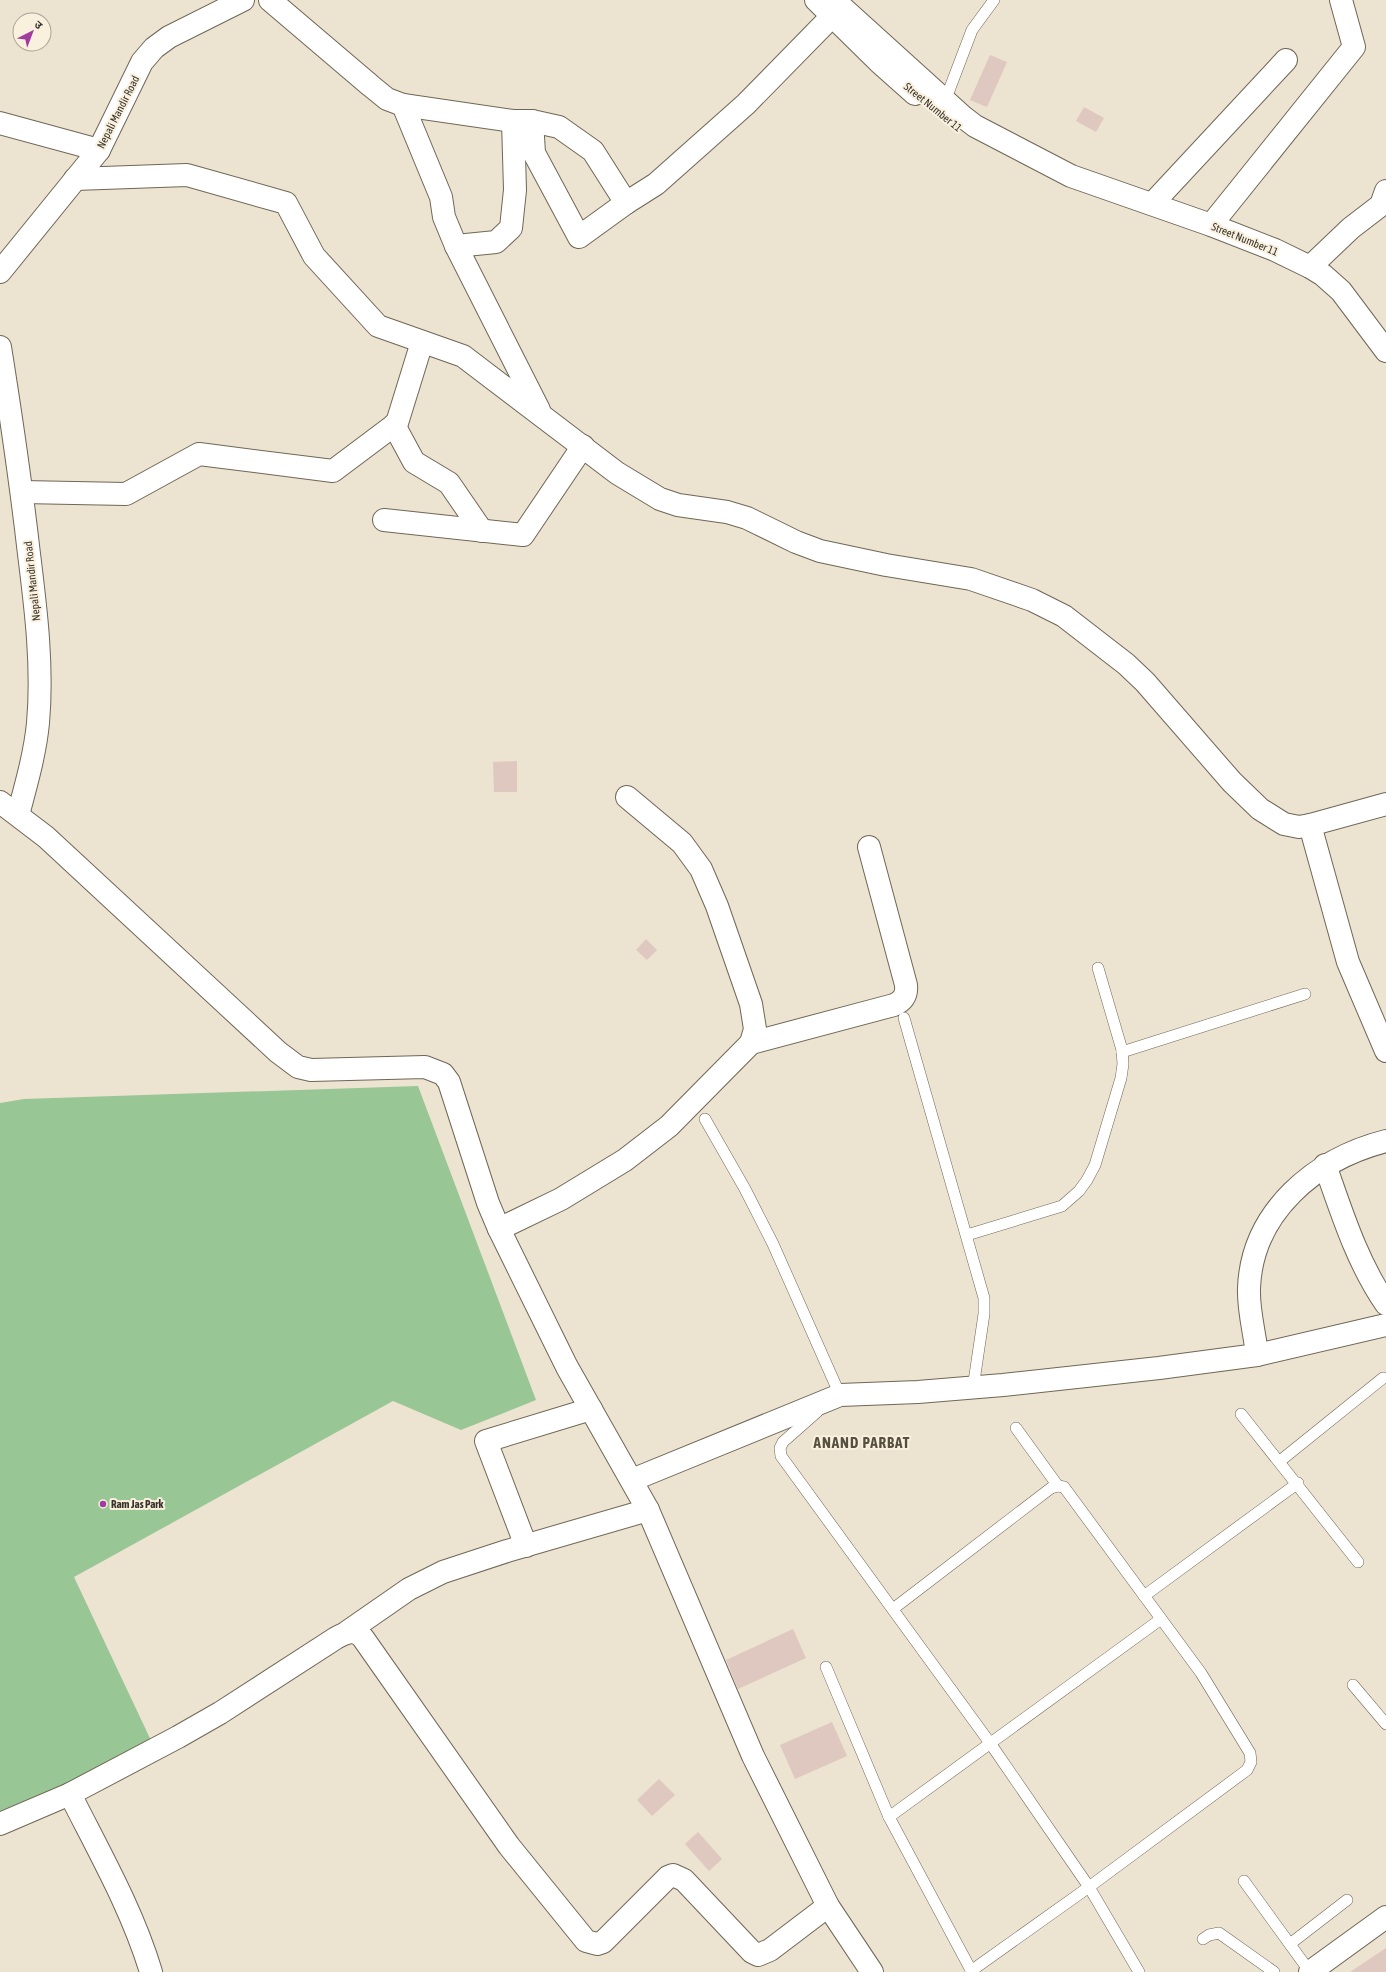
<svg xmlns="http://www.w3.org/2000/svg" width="1386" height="1972" font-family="'Asap Condensed','Noto Sans Devanagari',sans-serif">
  <rect width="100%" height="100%" fill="#ede3d1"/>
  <polygon fill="#99c695" points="418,1086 536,1400 461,1430 393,1401 74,1577 155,1749 0,1819 0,1103 24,1099"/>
  <g fill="#dec8c0">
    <polygon points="990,55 1007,62 987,107 970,100"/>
    <polygon points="1084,107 1104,118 1096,132 1076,121"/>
    <polygon points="517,761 517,792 494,792 493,762"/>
    <polygon points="646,939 657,950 647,960 636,950"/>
    <polygon points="793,1629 806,1658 738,1689 726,1660"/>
    <polygon points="832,1722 847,1756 795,1779 780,1745"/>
    <polygon points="659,1779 675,1795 652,1816 637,1800"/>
    <polygon points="698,1832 722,1859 709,1871 685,1844"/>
    <polygon points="1386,1948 1386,1972 1350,1972"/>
  </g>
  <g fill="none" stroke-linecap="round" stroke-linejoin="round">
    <g stroke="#6f6656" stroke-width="12">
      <g id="lane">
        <polyline points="945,101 972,30 994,0"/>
        <polyline points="904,1018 984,1298 984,1314 973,1388"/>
        <polyline points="1122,1052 1305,994"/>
        <polyline points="705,1119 745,1189 773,1244 840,1395"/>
        <polyline points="967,1235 1062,1206 1079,1191 1087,1180 1095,1165 1121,1078 1123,1064 1122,1050 1098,968"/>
        <polyline points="817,1412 783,1442 780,1448 781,1456 990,1743 1089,1887 1139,1972"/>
        <polyline points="1241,1414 1358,1562"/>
        <polyline points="1016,1428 1058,1486"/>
        <polyline points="1280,1461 1383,1378"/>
        <polyline points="1144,1596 1298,1483"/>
        <polyline points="893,1609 1051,1488 1058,1486 1064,1487 1201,1673 1250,1753 1251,1762 1247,1770 1089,1887 971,1971"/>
        <polyline points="826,1667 889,1817"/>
        <polyline points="1353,1685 1386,1724"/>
        <polyline points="1244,1881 1310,1972"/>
        <polyline points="1203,1939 1209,1935 1219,1933 1274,1972"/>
        <polyline points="1290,1944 1347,1900"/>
        <polyline points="972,1972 889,1817 1161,1619"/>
      </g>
    </g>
    <g stroke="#6f6656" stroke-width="24">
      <g id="street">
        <polyline points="270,0 371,86 387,99 403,105 513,121 532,121 559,127 593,151 626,203 656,184 746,104 841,7"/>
        <polyline points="816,0 879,62 915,94"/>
        <polyline points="834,0 962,116 975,126 1071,176 1211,225 1275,250 1310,267 1323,275 1341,291 1386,351"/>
        <polyline points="403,105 441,197 444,217 456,246 539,410"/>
        <polyline points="532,121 534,153 579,237 626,203"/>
        <polyline points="0,123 99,150"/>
        <polyline points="75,179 187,175 286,203 314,256 378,326 463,356 617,473 660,499 678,505 727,512 747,518 796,542 820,551 886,565 971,579 1032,600 1064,616 1126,664 1145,682 1232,782 1260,809 1284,824 1299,827 1310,825 1386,804"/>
        <polyline points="1153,203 1286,60"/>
        <polyline points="1211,225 1354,47 1341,0"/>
        <polyline points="456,246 496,242 511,228 515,190 513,121"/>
        <polyline points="1310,267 1351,228 1381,205 1386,191"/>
        <polyline points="0,272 99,150 142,62 154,48 169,37 243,0"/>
        <path d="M0,347C11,416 21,484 29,554C36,610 43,667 38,723C35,754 26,785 18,815"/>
        <polyline points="394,425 414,462 449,483 482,531"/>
        <polyline points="22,492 126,494 199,454 333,471 397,423 422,342"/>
        <polyline points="384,520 523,535 583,446"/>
        <polyline points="0,802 46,837 278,1052 298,1067 311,1070 425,1067 443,1074 449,1082 488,1203 499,1229 567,1367 648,1510 753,1756 828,1906 872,1972"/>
        <polyline points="1310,825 1348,962 1386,1051"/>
        <path d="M751,1043L894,1005C903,1001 907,995 906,985L869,847"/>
        <path d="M1325,1165C1342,1213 1357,1262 1386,1304"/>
        <polyline points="499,1229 561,1199 625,1160 669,1126 751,1043 755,1029 751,1004 717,906 701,869 682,843 627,797"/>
        <path d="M1257,1355C1255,1334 1248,1310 1249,1288C1252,1211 1316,1159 1386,1141"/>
        <polyline points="632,1480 840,1395 918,1392 1003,1385 1159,1368 1257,1355 1386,1325"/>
        <polyline points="526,1546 486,1441 591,1409"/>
        <polyline points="347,1632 409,1589 443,1572 507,1551 648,1510"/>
        <path d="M70,1794C99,1852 132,1909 151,1972"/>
        <path d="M0,1824L70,1794L178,1737L220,1713L336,1638C345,1633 355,1628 363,1638L509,1846L586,1941L597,1944L603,1942L668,1877L673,1875L684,1880L752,1952L758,1955L770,1950L828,1906"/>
        <polyline points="1310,1972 1386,1917"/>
      </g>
    </g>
    <use href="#lane" stroke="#fff" stroke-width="11"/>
    <use href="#street" stroke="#fff" stroke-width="22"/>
  </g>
  <circle fill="#a13b9f" stroke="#faf0de" stroke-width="1.5" cx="103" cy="1504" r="4"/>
  <g text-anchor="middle" stroke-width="4" stroke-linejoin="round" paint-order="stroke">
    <g font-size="11" fill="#37332c" stroke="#faf0de">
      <text transform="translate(933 107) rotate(39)" y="4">Street Number 11</text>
      <text transform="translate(118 112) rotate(-63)" y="4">Nepali Mandir Road</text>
      <text transform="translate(1245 239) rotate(22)" y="4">Street Number 11</text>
      <text transform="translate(32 581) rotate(-96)" y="4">Nepali Mandir Road</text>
    </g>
    <g font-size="11" font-weight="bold" fill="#37332c" stroke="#faf0de" text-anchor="start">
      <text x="111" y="1508">Ram Jas Park</text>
    </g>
    <g font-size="15" font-weight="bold" letter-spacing="1" fill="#574f40" stroke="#faf0de">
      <text x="862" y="1448">ANAND PARBAT</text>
    </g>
  </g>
  <g transform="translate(32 32) rotate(42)"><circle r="19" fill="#faf0de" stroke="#aca497"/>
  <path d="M0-3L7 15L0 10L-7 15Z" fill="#a13b9f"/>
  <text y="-6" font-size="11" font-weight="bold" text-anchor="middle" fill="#37332c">उ</text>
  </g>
</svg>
